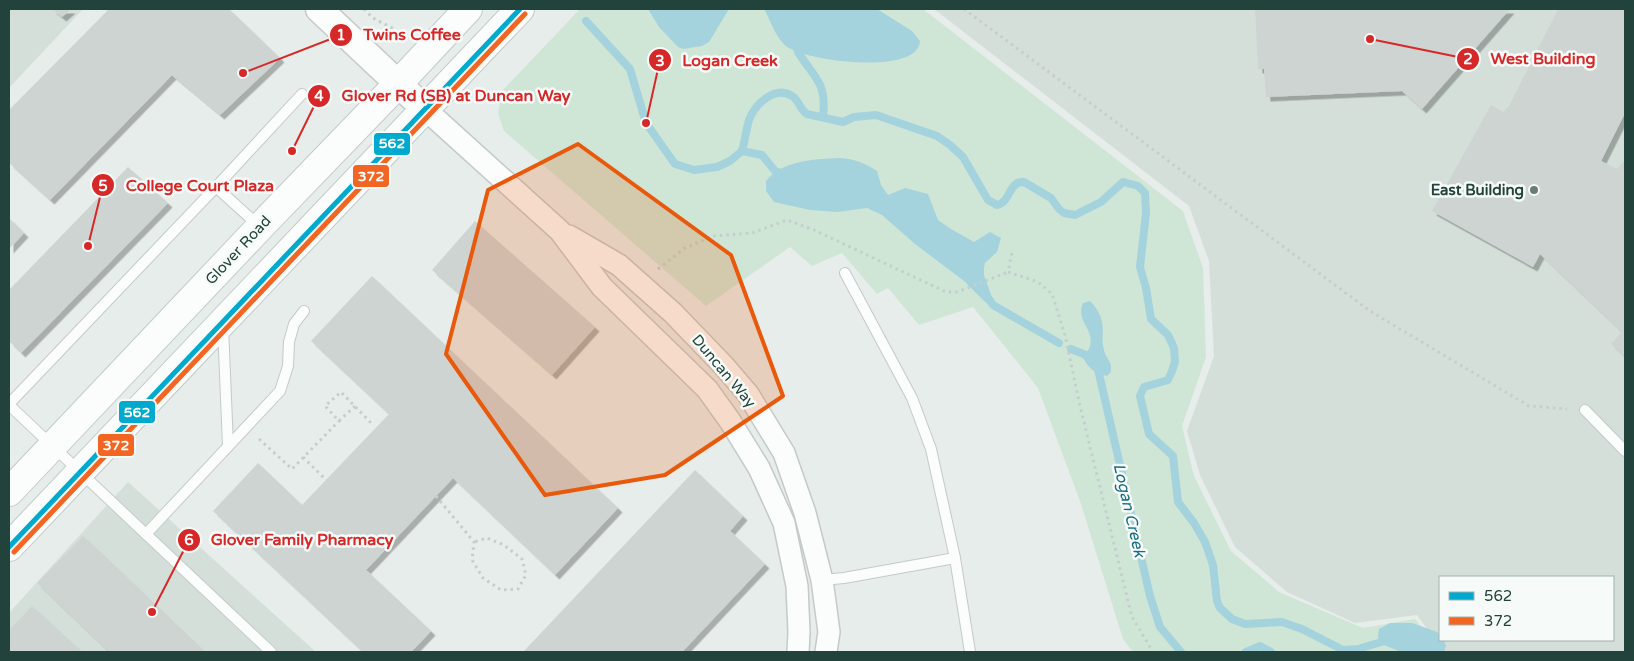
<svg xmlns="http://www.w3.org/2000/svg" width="1634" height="661" font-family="'Varela Round',sans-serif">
  <defs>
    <filter id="shadow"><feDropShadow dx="4.5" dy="4.5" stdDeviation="0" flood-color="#0004"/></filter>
  </defs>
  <rect width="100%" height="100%" fill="#e7edea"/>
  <g fill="#d5dfda" fill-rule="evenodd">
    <polygon points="9,9 83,9 9,88"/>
    <path d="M934,9H1625V652H1444L1417,615L1355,623L1287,592L1235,547L1200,475L1187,431L1214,356L1209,261L1189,206ZM1440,577H1613V640H1440Z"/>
    <polygon points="128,482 316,652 9,652 9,613"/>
  </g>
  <polygon fill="#cfe6d7" points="580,9 923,9 1183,211 1203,268 1206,357 1182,426 1194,476 1231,551 1279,592 1363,628 1415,619 1442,652 1133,652 1123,639 1081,504 1038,388 973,307 919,325 888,288 877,294 842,253 812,266 790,247 706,306 504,131 498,113 503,90"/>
  <g fill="#a5d3dd">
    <polygon points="648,9 729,9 709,42 702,46 683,49 678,47 659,27"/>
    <path d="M764,9H877L912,31L920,41C918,76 809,61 789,48C776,40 771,21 764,9Z"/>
    <path d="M840,158C855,159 865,163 877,171L881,185L888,195L905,188L928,194L938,220L951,229L974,242L990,232L1001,238L997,252L985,263L984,268V275L995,306L993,308L982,299L964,281L915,244L882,215L867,208L837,212L810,210L774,202L766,191V181C783,160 815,159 840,158Z"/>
    <path d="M1090,301C1095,306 1101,314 1102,322C1104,331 1101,341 1104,350C1105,357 1112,362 1111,369C1111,373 1110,373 1107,376C1094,373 1088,368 1082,356C1085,353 1089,351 1090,346C1095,330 1075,320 1083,303Z"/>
    <polygon points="1390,623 1412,623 1437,632 1440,635 1440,640 1444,640 1446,646 1444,652 1401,652 1379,643 1378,636 1379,629"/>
  </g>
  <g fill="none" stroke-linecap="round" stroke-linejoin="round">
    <g stroke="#a5d3dd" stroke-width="8">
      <polyline points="586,21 630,69 646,123 675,164 694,170 717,167 730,161 742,151"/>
      <path d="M798,52C815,79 827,82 823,117"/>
      <path d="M742,151C745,141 746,130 749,120C755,104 775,85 792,96C799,100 800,110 807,114L843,122L854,117L876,115L937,136L950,145L963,157L988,200L997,205C1012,201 1008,181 1024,182L1051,198L1059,209L1064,213L1075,215L1101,202L1123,182L1138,186L1145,193L1146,213L1140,267L1146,288L1151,319L1168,335L1174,348L1175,362L1172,371L1168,380L1144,387L1140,396L1149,434L1173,456L1178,502L1194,523L1205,542L1213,565L1217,601L1220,608L1232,619L1245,624L1282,622L1302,629L1343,650L1358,649L1388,640"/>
      <polyline points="742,151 762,155 775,171 784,174"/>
      <polyline points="989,299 993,305 1059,343"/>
      <polyline points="1071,349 1091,357"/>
      <polyline points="1097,365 1150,596 1160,627 1181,652"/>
      <polyline points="1246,652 1260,646 1271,652"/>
    </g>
  </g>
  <g fill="#ced4d2" filter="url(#shadow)">
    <polygon points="52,9 71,9 62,17"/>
    <polygon points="109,9 229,9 280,58 220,115 172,75 50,200 9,163 9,110"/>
    <polygon points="1255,9 1510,9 1422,109 1402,91 1266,97 1264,69 1258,69"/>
    <polygon points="1558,9 1625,9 1625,113 1601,161 1617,169 1625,160 1625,357 1611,344 1622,332 1540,254 1533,267 1432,211 1491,105 1503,112 1509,106"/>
    <polygon points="128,167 168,203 21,353 9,341 9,290"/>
    <polygon points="9,218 24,233 9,249"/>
    <polygon points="475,221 595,327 552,375 432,270"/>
    <polygon points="372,276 618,508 555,575 453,478 366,570 431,631 411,652 363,652 213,511 258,463 302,505 389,414 311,341"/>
    <polygon points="695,470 743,516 730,531 765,564 682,652 523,652"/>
    <polygon points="83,536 205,652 109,652 37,583"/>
    <polygon points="32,606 82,652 9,652 9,630"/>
  </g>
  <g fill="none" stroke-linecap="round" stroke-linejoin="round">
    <g stroke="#c4cac8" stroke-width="12">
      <g id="service">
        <polyline points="216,187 260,227"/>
        <polyline points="845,273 912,398 931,449 955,558 970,652"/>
        <polyline points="223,327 228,446"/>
        <polyline points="9,404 216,187 302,94"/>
        <polyline points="9,405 271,652"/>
        <polyline points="1585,410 1625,451"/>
        <polyline points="146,534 280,391 288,366 289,342 294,324 304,311"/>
        <polyline points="822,580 844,578 955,558"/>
      </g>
    </g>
    <g stroke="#c4cac8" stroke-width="24">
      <g id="minor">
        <polyline points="425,109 560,231 602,287 707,389 730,421 759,468 784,523 797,586 799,632 798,652"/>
        <polyline points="569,236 619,265 673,313 724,366 748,394 784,453 805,513 822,580 829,632 826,652"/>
      </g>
    </g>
    <g stroke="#c4cac8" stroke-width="29">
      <polyline id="tertiary" points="319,9 425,109"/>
    </g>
    <g stroke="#c2cbc8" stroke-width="30">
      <g id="secondary">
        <polyline points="9,492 260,227 398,84 468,9"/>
        <polyline points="9,547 520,9"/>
      </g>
    </g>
    <g stroke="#c6cecd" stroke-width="3" stroke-dasharray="2.5 4" stroke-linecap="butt">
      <polyline points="364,9 373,18 394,29"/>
      <polyline points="964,9 1370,311 1529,406 1567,409"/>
      <polyline points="1012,253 1008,272 1038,282 1052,294 1065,335 1080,406 1132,617 1153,652"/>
      <polyline points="658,269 685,248 713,236 752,233 787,220 814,230 946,292 957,292 1008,272"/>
      <polyline points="355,406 339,421 325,406 341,392 373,425"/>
      <polyline points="259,439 292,469 339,421"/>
      <polyline points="303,457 326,480"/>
      <polyline points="436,496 474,542 472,560 483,578 501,590 518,589 526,575 522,559 504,545 487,538 474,542"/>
    </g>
    <use href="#service" stroke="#fbfcfc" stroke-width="10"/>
    <use href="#minor" stroke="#fbfcfc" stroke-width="21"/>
    <use href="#tertiary" stroke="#fbfcfc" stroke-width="26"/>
    <use href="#secondary" stroke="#fbfcfc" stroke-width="28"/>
    <g stroke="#f6fbf9" stroke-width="9">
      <polyline id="bus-1" points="9,547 520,9"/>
    </g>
    <g stroke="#f6fbf9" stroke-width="9">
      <polyline id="bus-2" points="14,552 525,14"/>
    </g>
    <use href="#bus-1" stroke="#00a9ce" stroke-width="5"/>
    <use href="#bus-2" stroke="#f26522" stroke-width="5"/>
  </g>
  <path fill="#e8590c" fill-opacity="0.2" stroke="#e8590c" stroke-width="4" stroke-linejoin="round" d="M578,144L731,255L783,396L665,475L545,495L446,354L488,190Z"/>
  <circle fill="#677e78" stroke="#f6fbf9" stroke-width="2" cx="1534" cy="190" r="5"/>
  <g text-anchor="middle" stroke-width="5" stroke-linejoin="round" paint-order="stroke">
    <g font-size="15" font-weight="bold" fill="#22433b" stroke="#f6fbf9" text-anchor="end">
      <text x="1524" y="195">East Building</text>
    </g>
    <g font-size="15" fill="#22433b" stroke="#f6fbf9">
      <text transform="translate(238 250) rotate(-47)" y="5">Glover Road</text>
      <text transform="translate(724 371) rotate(50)" y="5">Duncan Way</text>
    </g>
    <g font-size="16" font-style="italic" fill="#176d84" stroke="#f6fbf9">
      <text transform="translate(1130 510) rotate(77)" y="6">Logan Creek</text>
    </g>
  </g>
  <path fill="none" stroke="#d62828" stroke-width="2" d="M243 73L341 35M1370 39L1468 59M646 123L660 60M292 151L319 96M88 246L103 185M152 612L189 540"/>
  <g fill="#d62828" stroke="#f6fbf9" stroke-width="2">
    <circle cx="243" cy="73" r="5"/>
    <circle cx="1370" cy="39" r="5"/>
    <circle cx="646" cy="123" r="5"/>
    <circle cx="292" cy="151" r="5"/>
    <circle cx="88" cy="246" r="5"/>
    <circle cx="152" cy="612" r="5"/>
    <circle cx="341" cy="35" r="12"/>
    <circle cx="1468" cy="59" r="12"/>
    <circle cx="660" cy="60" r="12"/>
    <circle cx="319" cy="96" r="12"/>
    <circle cx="103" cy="185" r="12"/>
    <circle cx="189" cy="540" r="12"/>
  </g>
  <g font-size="15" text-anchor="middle" font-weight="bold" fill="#fff">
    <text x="341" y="40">1</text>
    <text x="1468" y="64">2</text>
    <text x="660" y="66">3</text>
    <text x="319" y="101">4</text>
    <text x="103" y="191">5</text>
    <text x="189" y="545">6</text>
  </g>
  <g font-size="16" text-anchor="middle" font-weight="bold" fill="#d62828" stroke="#f6fbf9" stroke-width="5" stroke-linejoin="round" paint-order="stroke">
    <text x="412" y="40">Twins Coffee</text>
    <text x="1543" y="64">West Building</text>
    <text x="730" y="66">Logan Creek</text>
    <text x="456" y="101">Glover Rd (SB) at Duncan Way</text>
    <text x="200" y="191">College Court Plaza</text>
    <text x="302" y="545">Glover Family Pharmacy</text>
  </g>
  <g stroke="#f6fbf9" stroke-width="2">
    <rect x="373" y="132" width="38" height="24" rx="5" fill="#00a9ce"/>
    <rect x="352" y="164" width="38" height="24" rx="5" fill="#f26522"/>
    <rect x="118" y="400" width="38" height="24" rx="5" fill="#00a9ce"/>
    <rect x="97" y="433" width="38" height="24" rx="5" fill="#f26522"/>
  </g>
  <g font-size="14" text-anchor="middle" font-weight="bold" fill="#fff">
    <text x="392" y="148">562</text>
    <text x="371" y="181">372</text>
    <text x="137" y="417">562</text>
    <text x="116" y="450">372</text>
  </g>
  <rect width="1634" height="661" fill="none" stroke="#22433b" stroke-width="20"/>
  <rect x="1439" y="576" width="175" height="65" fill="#f6fbf9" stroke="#a1b1ad"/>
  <rect x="1449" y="592" width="25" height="8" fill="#00a9ce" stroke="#a1b1ad"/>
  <text x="1484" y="601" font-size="15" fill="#22433b">562</text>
  <rect x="1449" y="617" width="25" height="8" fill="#f26522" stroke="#a1b1ad"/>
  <text x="1484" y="626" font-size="15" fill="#22433b">372</text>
</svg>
